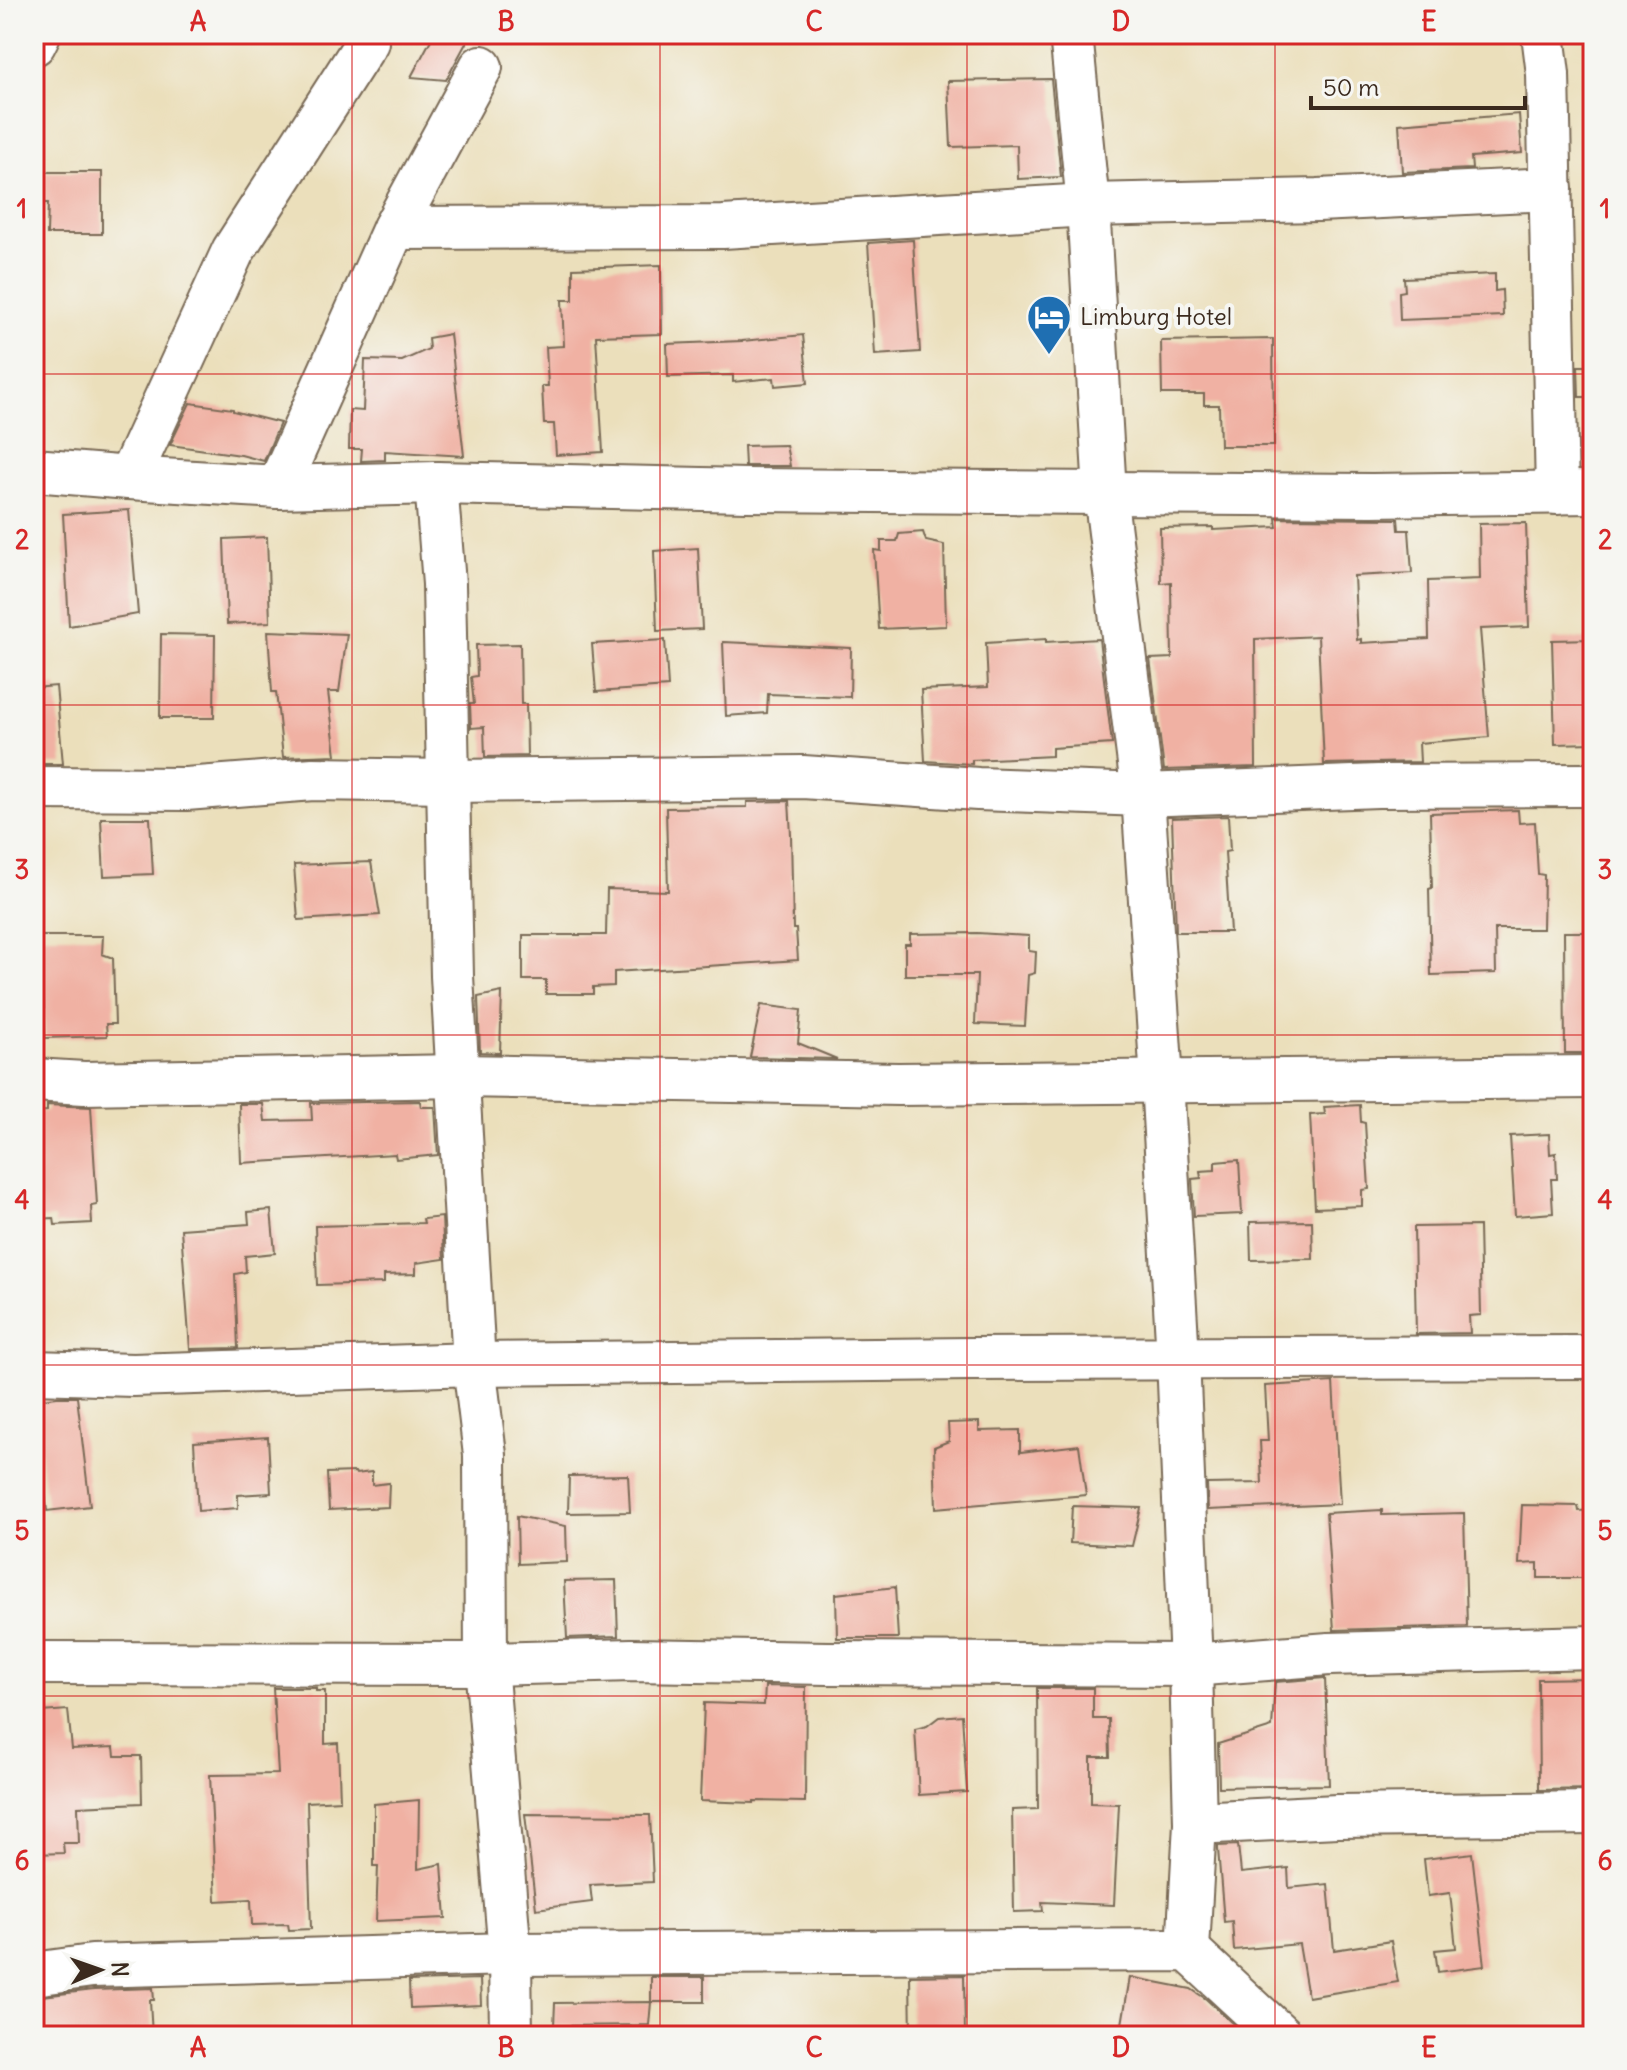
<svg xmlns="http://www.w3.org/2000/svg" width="1627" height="2070" font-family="Delius,sans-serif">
  <rect width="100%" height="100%" fill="#f6f6f2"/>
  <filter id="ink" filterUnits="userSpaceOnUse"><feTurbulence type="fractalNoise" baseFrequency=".0125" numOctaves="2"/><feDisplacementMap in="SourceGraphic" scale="16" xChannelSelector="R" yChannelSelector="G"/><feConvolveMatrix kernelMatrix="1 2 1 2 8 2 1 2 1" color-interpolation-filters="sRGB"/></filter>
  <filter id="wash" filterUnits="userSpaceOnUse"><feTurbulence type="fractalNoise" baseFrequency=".006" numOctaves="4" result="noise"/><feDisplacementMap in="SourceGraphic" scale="32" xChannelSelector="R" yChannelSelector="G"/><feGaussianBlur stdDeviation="1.8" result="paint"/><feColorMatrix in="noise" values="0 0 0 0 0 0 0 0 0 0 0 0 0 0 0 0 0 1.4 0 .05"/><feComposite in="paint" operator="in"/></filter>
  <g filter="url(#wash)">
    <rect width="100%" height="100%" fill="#ebdfbb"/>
    <g id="blocks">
      <g fill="#f0b1a3">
        <polygon points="434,34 471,34 446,80 411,77"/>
        <polygon points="1051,79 1061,177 1018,179 1017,145 951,147 948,81"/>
        <polygon points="1519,114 1522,153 1471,157 1472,169 1402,172 1399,124"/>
        <polygon points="37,172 102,172 102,234 47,234 48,203 37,203"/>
        <polygon points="913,240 920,352 875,355 868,243"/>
        <polygon points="661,265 662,334 596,336 603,452 556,455 554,424 544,424 542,386 548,386 546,347 564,346 562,300 573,300 573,268"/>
        <polygon points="1495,274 1495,291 1502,290 1503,316 1400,320 1399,292 1405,291 1404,278"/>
        <polygon points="450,334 464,456 385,451 385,460 361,461 362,449 349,449 350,410 363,411 365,360 402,361 429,349 428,338"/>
        <polygon points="803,335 808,383 775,386 774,378 733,382 733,375 668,377 667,344 742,341"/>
        <polygon points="1273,339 1274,446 1220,446 1219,405 1204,405 1204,394 1162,394 1161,341"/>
        <polygon points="1578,366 1593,366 1593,397 1579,397"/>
        <polygon points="190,403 233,409 233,411 280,423 264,461 241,455 170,445"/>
        <polygon points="786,445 790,466 745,466 744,446"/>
        <polygon points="129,510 138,614 69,626 63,514"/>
        <polygon points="1276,518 1398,519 1399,530 1409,530 1412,573 1354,576 1357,640 1361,639 1361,643 1429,639 1428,581 1480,579 1479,524 1526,523 1529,627 1480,629 1489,737 1419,743 1420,762 1324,764 1318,636 1255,639 1256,767 1164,770 1150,659 1172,658 1171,582 1161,583 1160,528 1213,527 1213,530 1277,527"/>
        <polygon points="923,532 926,541 944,545 946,626 879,629 874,550 881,551 881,541 897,541 899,534"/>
        <polygon points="267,537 270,622 227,624 224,539"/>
        <polygon points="698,548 702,629 657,631 654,551"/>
        <polygon points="268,631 347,634 339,692 328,692 336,755 283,757 276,692 272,692"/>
        <polygon points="161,634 215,635 214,718 160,718"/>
        <polygon points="1046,639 1046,642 1099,639 1112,744 1052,748 1052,756 972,760 972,764 925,761 921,690 988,687 986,643"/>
        <polygon points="1593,639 1593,743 1555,744 1552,640"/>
        <polygon points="665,640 668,687 596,692 592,644"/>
        <polygon points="723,642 851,648 850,697 768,694 767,713 726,716"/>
        <polygon points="520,644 521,704 526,704 527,756 485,757 484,727 471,728 470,704 474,704 471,677 477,676 476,645"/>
        <polygon points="56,686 63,764 34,764 34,688"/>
        <polygon points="789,801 791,835 793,929 796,929 798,960 614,972 614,986 593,987 593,994 546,994 546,980 523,980 523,935 606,935 607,889 668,891 666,808 747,807 747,802"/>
        <polygon points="1518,810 1519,823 1535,822 1538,874 1544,875 1543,929 1495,929 1496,973 1431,975 1429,889 1432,888 1430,813"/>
        <polygon points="1228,816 1230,851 1225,852 1230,932 1176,932 1172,818"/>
        <polygon points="101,818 150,818 153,874 104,876"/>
        <polygon points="371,862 380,915 298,920 294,865"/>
        <polygon points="1564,932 1593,932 1593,1053 1565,1053"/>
        <polygon points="977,933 1029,936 1029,951 1036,952 1035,973 1028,975 1025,1026 975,1024 977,975 905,975 905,944 910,944 910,934"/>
        <polygon points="34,936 103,936 102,954 113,958 115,1024 106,1024 107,1036 45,1038 43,997 34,998"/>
        <polygon points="502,992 500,1053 480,1052 478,997"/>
        <polygon points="761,1005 801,1010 798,1043 837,1059 750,1057"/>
        <polygon points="420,1101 421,1107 435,1107 438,1155 396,1159 395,1154 241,1163 239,1104 263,1104 265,1121 312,1120 311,1103"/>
        <polygon points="47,1105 91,1107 97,1205 91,1206 92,1223 55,1225 54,1218 34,1219 34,1112 47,1111"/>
        <polygon points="1360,1105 1361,1122 1365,1123 1369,1189 1362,1190 1362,1206 1315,1208 1310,1115 1325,1114 1324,1107"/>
        <polygon points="1549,1134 1550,1154 1556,1153 1557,1179 1551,1179 1553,1213 1515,1216 1510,1136"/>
        <polygon points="1239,1160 1242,1214 1194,1216 1192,1179 1201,1178 1200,1171 1215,1170 1215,1162"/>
        <polygon points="271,1210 275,1253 245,1256 246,1272 235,1274 238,1348 190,1349 181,1229 249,1224 248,1212"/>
        <polygon points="442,1217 444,1259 416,1263 416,1274 384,1275 384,1283 317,1285 315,1226 424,1223 423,1219"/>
        <polygon points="1312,1221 1313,1259 1251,1260 1250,1222"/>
        <polygon points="1479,1226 1481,1315 1469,1316 1470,1333 1416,1334 1414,1227"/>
        <polygon points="1333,1382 1340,1504 1208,1510 1207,1484 1262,1483 1260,1441 1268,1441 1265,1386"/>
        <polygon points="57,1397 77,1397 90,1506 47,1511 34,1400"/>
        <polygon points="979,1422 979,1431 1020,1430 1020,1452 1079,1445 1086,1495 936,1508 934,1447 949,1441 948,1423"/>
        <polygon points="268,1437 271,1493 238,1495 238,1508 198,1511 194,1442"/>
        <polygon points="355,1472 356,1474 372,1472 372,1485 389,1483 388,1507 329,1510 327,1473"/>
        <polygon points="628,1475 630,1512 568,1513 569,1476"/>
        <polygon points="1522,1505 1578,1506 1579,1511 1593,1510 1593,1578 1538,1578 1538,1563 1519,1564"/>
        <polygon points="1072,1506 1141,1508 1132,1546 1070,1543"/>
        <polygon points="1382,1510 1382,1515 1464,1513 1467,1626 1334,1630 1326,1513"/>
        <polygon points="517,1516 566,1526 567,1562 518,1564"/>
        <polygon points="616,1580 618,1636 567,1638 564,1581"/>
        <polygon points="895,1587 898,1638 837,1638 836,1594"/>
        <polygon points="1325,1678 1329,1785 1219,1787 1218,1744 1272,1727 1275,1682"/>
        <polygon points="1593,1678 1593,1789 1539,1790 1538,1679"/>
        <polygon points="765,1686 806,1687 805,1802 754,1801 754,1803 700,1801 704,1703 764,1705"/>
        <polygon points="273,1688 316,1688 316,1691 325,1691 325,1744 338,1743 340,1800 307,1802 311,1929 289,1930 288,1924 252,1925 251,1899 216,1901 210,1775 278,1774"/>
        <polygon points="1037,1688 1093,1688 1093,1719 1109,1719 1110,1757 1091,1757 1091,1803 1119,1804 1114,1905 1042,1902 1043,1911 1014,1912 1012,1810 1038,1809"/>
        <polygon points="68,1710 72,1749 114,1747 115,1756 141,1756 142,1803 78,1806 79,1843 63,1843 64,1853 34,1854 34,1719 38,1719 41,1712"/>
        <polygon points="962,1715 967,1792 919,1795 915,1729 927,1726 939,1717"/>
        <polygon points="419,1800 418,1869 442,1864 446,1918 376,1921 378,1866 374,1866 374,1804"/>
        <polygon points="525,1814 650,1815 653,1882 590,1885 592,1902 536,1909"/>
        <polygon points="1238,1845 1241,1873 1288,1868 1289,1888 1328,1884 1334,1950 1391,1941 1398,1982 1308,1997 1299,1944 1234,1950 1232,1921 1224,1922 1218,1849 1218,1846"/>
        <polygon points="1472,1853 1485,1966 1438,1972 1435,1950 1456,1948 1450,1893 1428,1896 1424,1859"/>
        <polygon points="964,1975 965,2036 911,2036 910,1976"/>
        <rect x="651" y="1977" width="53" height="25"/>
        <polygon points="1130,1977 1191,1989 1206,1999 1246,2036 1120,2036"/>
        <polygon points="480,1979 481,2005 410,2008 409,1981"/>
        <polygon points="153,1988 154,2000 150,2000 152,2036 34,2036 34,1997 94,1990"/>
        <polygon points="651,2002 649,2025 554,2026 555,2003"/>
      </g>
    </g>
  </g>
  <g filter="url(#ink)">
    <use href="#blocks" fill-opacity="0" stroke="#796955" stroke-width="2"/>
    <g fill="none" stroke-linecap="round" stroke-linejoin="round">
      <g stroke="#796955" stroke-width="46">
        <g id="minor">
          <polyline points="1071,34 1088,205 1105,493 1143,795 1162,1081 1178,1358 1191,1665 1195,1823 1188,1950"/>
          <polyline points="1543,34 1548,74 1557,493"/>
          <polyline points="34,44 39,34"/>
          <polyline points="394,228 723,227 1088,205 1318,200 1551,189"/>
          <polyline points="34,470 129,478 278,487 436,483 747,490 1105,493 1372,495 1593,492"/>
          <polyline points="129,478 233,251 367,42"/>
          <polyline points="436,483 444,584 452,976 474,1364 485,1455 486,1664 510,1954 511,2036"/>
          <polyline points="278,487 394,228 481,67"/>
          <polyline points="34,788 186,789 313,779 448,781 803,777 978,789 1143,795 1378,786 1593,785"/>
          <polyline points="34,1080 84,1083 458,1076 898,1084 1593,1077"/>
          <polyline points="34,1372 133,1375 474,1364 972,1359 1593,1357"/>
          <polyline points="34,1663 486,1664 631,1660 828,1663 1191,1665 1329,1654 1593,1647"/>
          <polyline points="1195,1823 1337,1816 1593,1813"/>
          <polyline points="34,1974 92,1966 510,1954 1188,1950 1281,2036"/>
        </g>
      </g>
      <use href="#minor" stroke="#fff" stroke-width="42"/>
    </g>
  </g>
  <path fill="none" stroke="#d62828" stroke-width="2" stroke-opacity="0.55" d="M352,34V2036M660,34V2036M967,34V2036M1275,34V2036M34,374H1593M34,705H1593M34,1035H1593M34,1365H1593M34,1696H1593"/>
  <defs>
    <g id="hotel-pin" transform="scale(2.3)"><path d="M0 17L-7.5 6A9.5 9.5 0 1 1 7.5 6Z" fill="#1f6fb2" stroke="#f6f6f2"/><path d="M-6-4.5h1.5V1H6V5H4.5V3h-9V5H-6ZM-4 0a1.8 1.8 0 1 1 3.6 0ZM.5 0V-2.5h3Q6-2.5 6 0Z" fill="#fff"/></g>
  </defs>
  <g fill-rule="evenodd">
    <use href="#hotel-pin" x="1049" y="317"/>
  </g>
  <g text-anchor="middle" stroke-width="8" stroke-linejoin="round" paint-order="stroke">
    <g font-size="24" fill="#3b2a1e" stroke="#f6f6f2" text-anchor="start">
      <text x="1080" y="325">Limburg Hotel</text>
    </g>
  </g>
  <rect width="1627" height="2070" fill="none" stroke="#f6f6f2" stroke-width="88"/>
  <g transform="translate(100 1970) rotate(88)" stroke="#f6f6f2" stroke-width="6" paint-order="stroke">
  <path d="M0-6L14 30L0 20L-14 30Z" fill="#3b2a1e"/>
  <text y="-12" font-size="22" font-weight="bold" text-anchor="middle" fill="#3b2a1e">N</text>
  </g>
  <path d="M1311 96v12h214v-12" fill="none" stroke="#3b2a1e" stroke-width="4"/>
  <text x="1323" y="96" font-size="24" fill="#3b2a1e" stroke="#f6f6f2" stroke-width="6" paint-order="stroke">50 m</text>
  <rect x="44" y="44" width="1539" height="1982" fill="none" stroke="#d62828" stroke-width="3"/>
  <g font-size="26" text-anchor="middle" font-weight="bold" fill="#d62828">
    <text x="198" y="31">A</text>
    <text x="506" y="31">B</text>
    <text x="814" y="31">C</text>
    <text x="1121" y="31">D</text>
    <text x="1429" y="31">E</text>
    <text x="22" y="218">1</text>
    <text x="1605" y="218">1</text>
    <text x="22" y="549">2</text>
    <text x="1605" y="549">2</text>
    <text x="22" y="879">3</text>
    <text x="1605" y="879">3</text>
    <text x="22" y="1209">4</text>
    <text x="1605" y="1209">4</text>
    <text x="22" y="1540">5</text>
    <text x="1605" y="1540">5</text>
    <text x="22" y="1870">6</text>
    <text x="1605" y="1870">6</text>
    <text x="198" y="2057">A</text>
    <text x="506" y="2057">B</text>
    <text x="814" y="2057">C</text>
    <text x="1121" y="2057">D</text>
    <text x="1429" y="2057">E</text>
  </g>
</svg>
